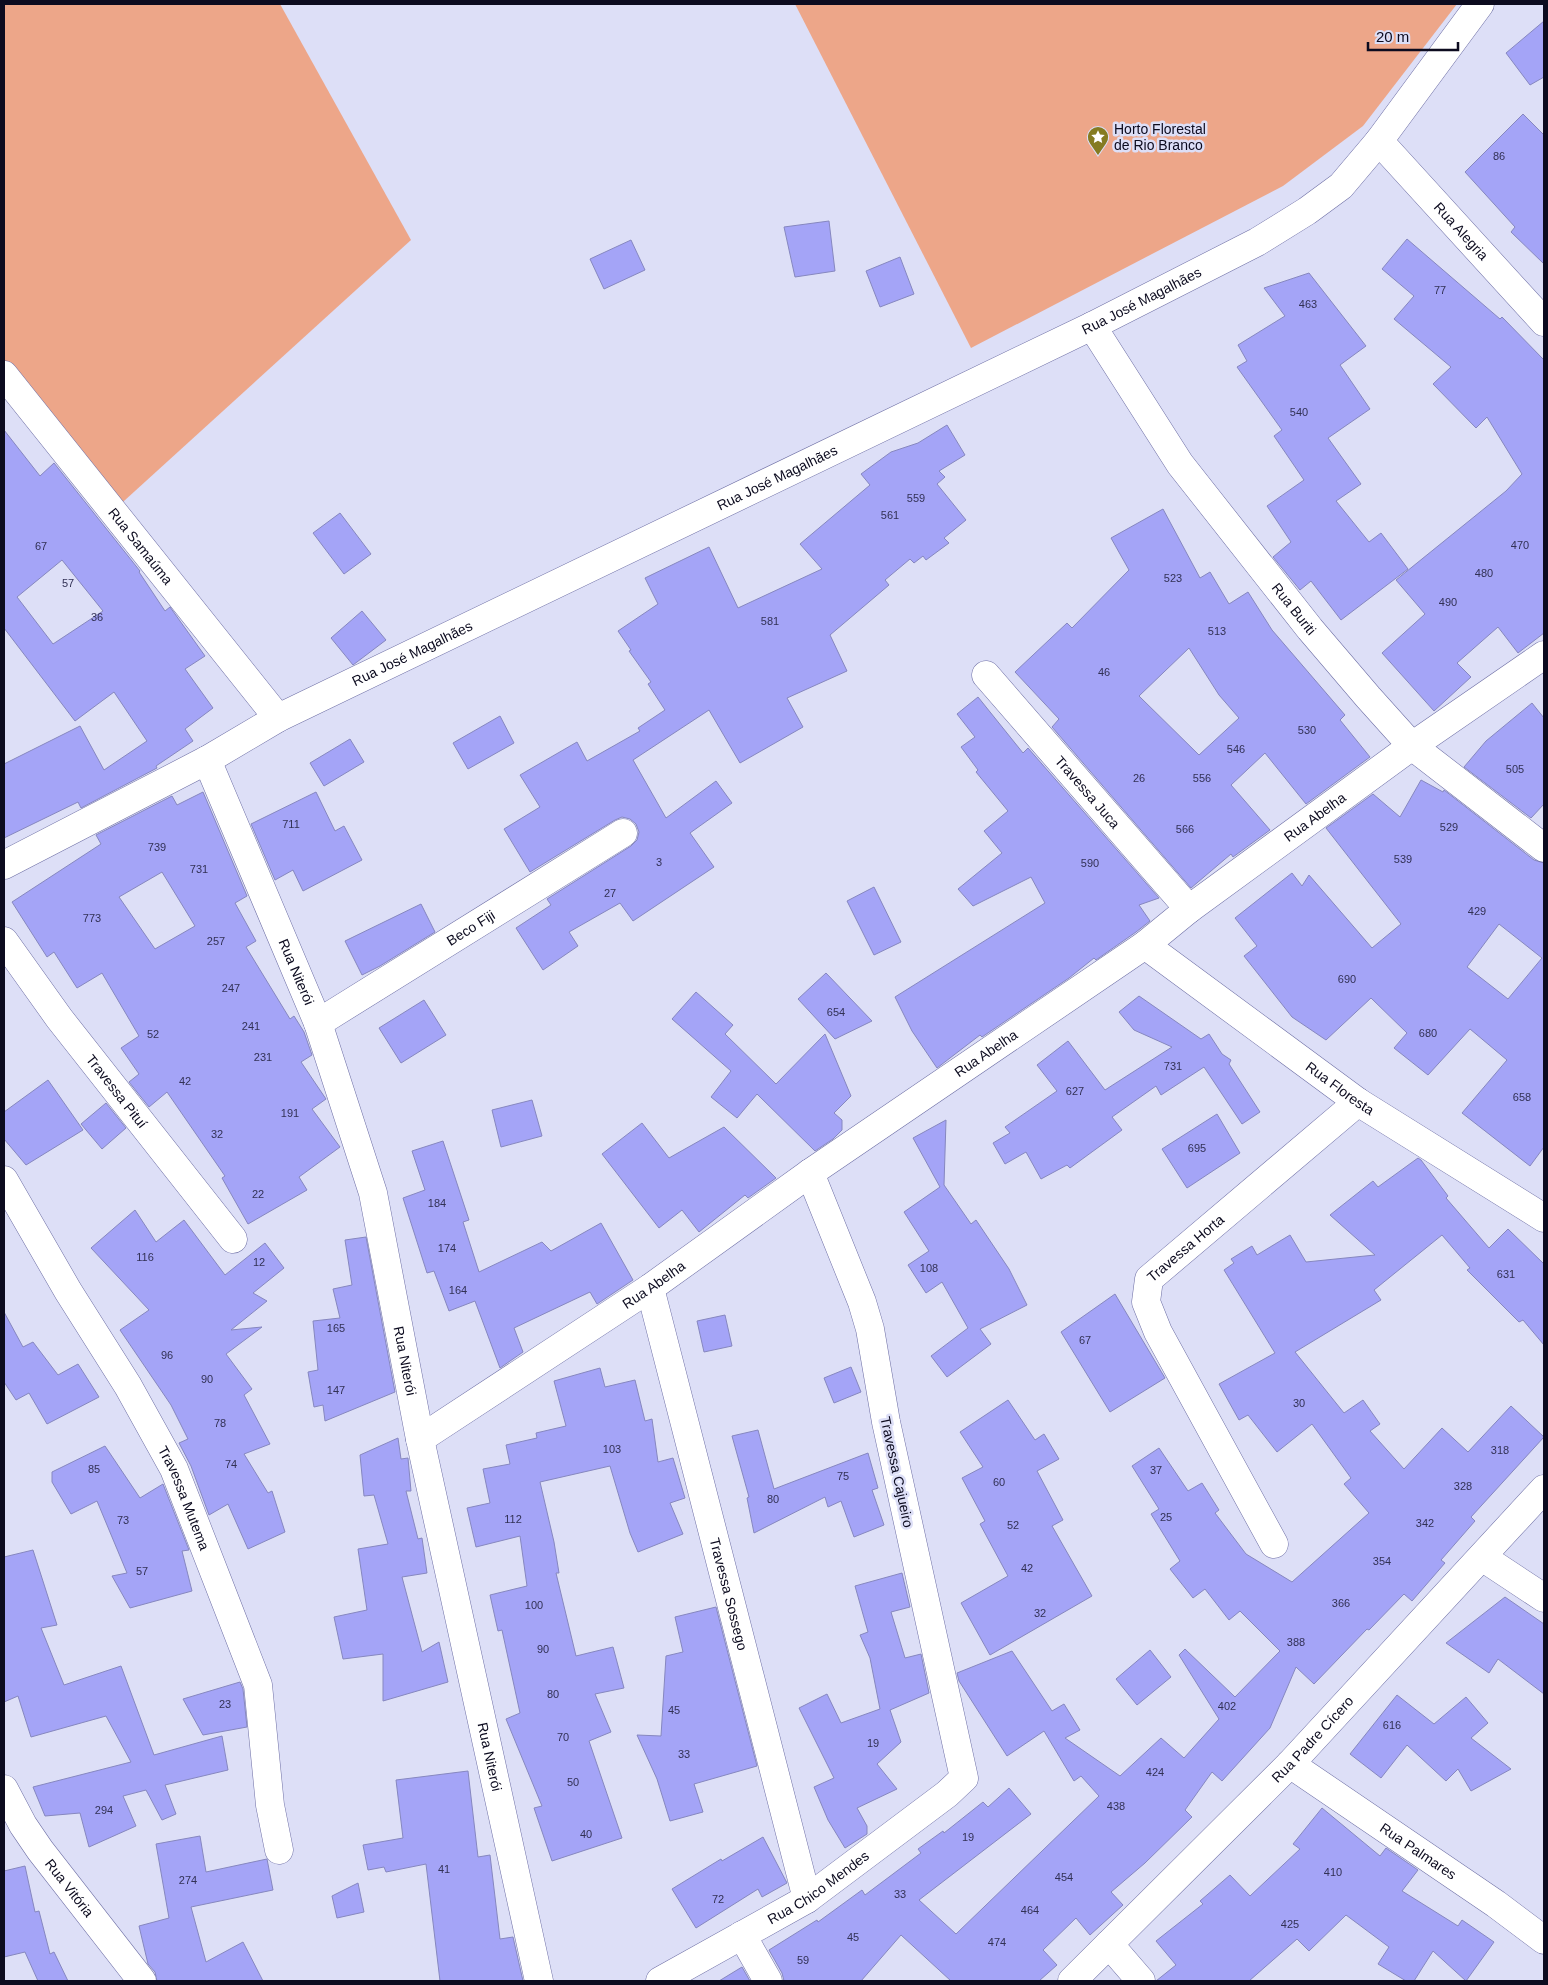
<svg xmlns="http://www.w3.org/2000/svg" width="1548" height="1985" font-family="Arial,sans-serif">
  <rect width="100%" height="100%" fill="#dddff7"/>
  <g fill="#eda689">
    <polygon points="4,4 280,4 411,240 113,511 4,393"/>
    <polygon points="795,4 1457,4 1363,126 1283,186 971,348"/>
  </g>
  <g fill="#a4a4f7" stroke="#8687bf" fill-rule="evenodd">
    <polygon points="1544,21 1544,77 1530,85 1506,53"/>
    <polygon points="1523,114 1544,135 1544,264 1511,232 1515,227 1465,172"/>
    <polygon points="829,221 835,271 795,277 784,227"/>
    <polygon points="1407,239 1500,319 1502,317 1544,360 1544,633 1518,653 1498,627 1457,663 1471,677 1434,711 1382,653 1425,614 1396,580 1506,491 1522,474 1487,417 1476,428 1433,384 1451,367 1394,319 1414,296 1382,269"/>
    <polygon points="631,240 645,270 604,289 590,259"/>
    <polygon points="900,257 914,294 880,307 866,271"/>
    <polygon points="1309,273 1366,346 1340,365 1370,409 1328,438 1361,484 1336,501 1369,542 1381,533 1408,569 1341,620 1311,581 1300,590 1273,557 1291,542 1267,506 1304,480 1274,436 1282,430 1237,367 1247,361 1238,345 1285,316 1264,288"/>
    <polygon points="947,425 965,455 939,471 945,477 937,484 966,520 944,538 949,543 926,560 923,556 914,563 910,559 885,580 889,585 830,635 847,671 787,698 803,727 740,763 709,710 633,760 666,818 716,781 732,803 690,833 714,867 633,921 620,903 569,932 578,946 543,970 516,928 551,905 547,899 631,846 637,840 639,832 636,824 630,819 622,817 615,820 530,872 504,829 540,807 520,775 577,742 587,761 640,731 638,728 665,710 648,684 651,682 629,651 631,650 618,631 658,604 645,578 709,547 738,608 822,569 800,544 870,485 861,474 891,452 918,443"/>
    <path d="M4,430L40,476L54,463L140,571L139,572L165,611L170,607L205,656L185,669L213,708L185,729L193,741L156,766L157,768L81,808L78,802L4,838V764L80,726L104,770L147,741L114,692L75,721L4,628ZM62,560L103,611L53,644L17,597Z"/>
    <path d="M1163,509L1200,578L1210,572L1229,604L1248,592L1272,630L1345,715L1340,720L1370,757L1306,804L1265,753L1231,785L1270,830L1233,857L1231,854L1191,888L1052,727L1059,719L1015,672L1067,623L1072,628L1129,570L1111,538ZM1189,648L1219,695L1239,718L1199,755L1139,696Z"/>
    <polygon points="340,513 371,554 344,574 313,533"/>
    <polygon points="362,611 386,640 353,665 331,638"/>
    <polygon points="978,697 1023,753 1028,748 1159,898 1139,905 1150,921 1136,932 1096,960 1094,958 1069,978 982,1037 980,1035 937,1068 912,1031 895,997 1045,903 1031,877 973,906 958,889 1002,853 984,831 1008,811 976,772 978,770 961,747 975,737 957,714"/>
    <polygon points="1532,703 1544,718 1544,804 1531,818 1464,767 1486,741"/>
    <polygon points="500,716 514,743 468,769 453,743"/>
    <polygon points="350,739 364,762 324,786 310,763"/>
    <path d="M1421,780L1443,792L1444,790L1534,860L1544,863V1147L1530,1166L1462,1113L1507,1060L1470,1029L1428,1075L1394,1048L1407,1033L1371,998L1326,1040L1292,1017L1244,956L1257,946L1235,918L1292,873L1302,886L1309,875L1372,948L1401,924L1326,828L1373,794L1400,817ZM1499,924L1542,958L1508,999L1467,967Z"/>
    <path d="M203,792L247,896L235,903L256,941L246,947L290,1019L294,1016L304,1032L312,1055L301,1062L326,1099L312,1109L340,1147L299,1177L307,1190L248,1224L222,1178L225,1176L167,1092L149,1107L129,1082L139,1074L121,1048L139,1036L102,973L77,988L54,952L47,957L12,902L101,844L96,835L172,796L177,805ZM162,872L195,926L155,949L119,897Z"/>
    <polygon points="316,792 335,831 344,826 362,860 303,891 293,870 275,880 251,824"/>
    <polygon points="874,887 901,942 874,955 847,901"/>
    <polygon points="421,904 435,932 380,966 362,975 345,941"/>
    <polygon points="826,973 872,1021 835,1039 798,999"/>
    <polygon points="696,992 733,1025 725,1034 776,1084 825,1034 851,1096 834,1113 842,1120 842,1130 833,1139 815,1151 757,1094 737,1118 711,1097 731,1071 672,1019"/>
    <polygon points="1139,996 1201,1039 1209,1034 1222,1054 1231,1060 1229,1064 1260,1112 1242,1124 1204,1067 1161,1095 1156,1086 1112,1117 1122,1130 1070,1168 1067,1165 1041,1179 1026,1152 1005,1164 993,1143 1010,1133 1005,1127 1057,1091 1037,1065 1068,1041 1105,1090 1172,1047 1134,1030 1119,1012"/>
    <polygon points="424,1000 446,1035 401,1063 379,1028"/>
    <polygon points="48,1080 83,1130 26,1165 4,1139 4,1112"/>
    <polygon points="532,1100 542,1136 501,1147 492,1110"/>
    <polygon points="106,1103 126,1128 102,1149 81,1124"/>
    <polygon points="1217,1114 1240,1153 1187,1188 1162,1149"/>
    <polygon points="946,1120 944,1185 971,1224 976,1220 1009,1269 1027,1305 980,1329 991,1344 947,1377 931,1356 968,1328 942,1282 926,1293 908,1265 929,1251 904,1212 940,1187 913,1138"/>
    <polygon points="642,1123 669,1158 724,1127 776,1178 748,1198 745,1195 699,1232 682,1210 659,1228 602,1154"/>
    <polygon points="443,1141 469,1220 463,1222 479,1272 542,1242 551,1251 601,1223 633,1280 597,1304 590,1292 514,1328 523,1352 500,1368 475,1301 449,1311 434,1271 427,1273 403,1198 425,1190 412,1151"/>
    <polygon points="1418,1158 1421,1160 1448,1196 1446,1198 1489,1248 1508,1229 1544,1264 1544,1345 1523,1320 1519,1322 1467,1270 1470,1268 1442,1235 1374,1290 1381,1300 1295,1352 1344,1413 1363,1400 1380,1424 1370,1431 1404,1469 1442,1428 1468,1452 1511,1406 1544,1437 1471,1517 1475,1521 1441,1560 1445,1563 1412,1601 1404,1594 1369,1630 1367,1629 1314,1684 1296,1667 1270,1728 1222,1781 1212,1772 1185,1810 1192,1817 1145,1863 1111,1892 1123,1905 1090,1935 1076,1918 1043,1950 1057,1965 1039,1981 951,1981 901,1935 861,1981 784,1981 782,1973 769,1950 817,1920 818,1922 862,1890 865,1895 921,1853 918,1849 943,1831 944,1833 983,1802 988,1807 1009,1788 1031,1814 919,1900 956,1934 1099,1796 1081,1776 1074,1781 1044,1731 1007,1756 959,1681 957,1673 1012,1651 1052,1711 1064,1704 1080,1730 1065,1738 1120,1776 1161,1738 1184,1758 1219,1719 1179,1655 1185,1649 1235,1697 1280,1651 1240,1611 1229,1620 1205,1589 1193,1598 1170,1569 1180,1561 1151,1514 1159,1509 1132,1466 1159,1448 1188,1491 1202,1483 1219,1510 1215,1513 1246,1554 1292,1582 1369,1513 1344,1484 1351,1478 1312,1424 1277,1452 1248,1415 1239,1420 1219,1384 1275,1353 1224,1270 1234,1263 1231,1259 1252,1246 1257,1255 1290,1235 1306,1262 1375,1255 1330,1215 1373,1181 1378,1187"/>
    <polygon points="135,1210 156,1242 184,1220 225,1275 265,1243 284,1268 253,1293 267,1301 231,1330 262,1327 226,1354 252,1389 244,1395 270,1444 244,1454 268,1493 272,1491 285,1532 248,1549 228,1504 209,1515 191,1466 179,1443 188,1439 171,1405 120,1330 149,1310 91,1248"/>
    <polygon points="366,1237 395,1392 325,1421 323,1405 314,1407 308,1372 318,1370 313,1321 340,1318 333,1289 352,1285 345,1240"/>
    <polygon points="1115,1294 1165,1378 1110,1412 1061,1332"/>
    <polygon points="4,1312 23,1347 33,1342 58,1375 78,1364 99,1397 47,1424 29,1393 16,1400 4,1382"/>
    <polygon points="725,1315 732,1346 704,1352 697,1321"/>
    <polygon points="851,1367 861,1392 834,1403 824,1378"/>
    <polygon points="600,1368 605,1387 635,1380 645,1421 652,1419 658,1462 673,1458 685,1498 670,1503 683,1534 638,1552 630,1533 610,1466 540,1482 554,1542 559,1573 556,1573 576,1656 613,1647 624,1688 595,1694 611,1732 589,1741 622,1838 552,1861 534,1808 542,1806 506,1719 520,1713 502,1630 498,1631 490,1595 527,1586 520,1536 476,1547 467,1508 490,1503 483,1469 510,1464 506,1445 537,1438 536,1433 566,1426 554,1381"/>
    <polygon points="1008,1400 1035,1440 1044,1434 1059,1459 1037,1471 1063,1520 1052,1526 1092,1596 990,1655 961,1603 1008,1576 980,1524 985,1521 962,1478 983,1467 960,1432"/>
    <polygon points="758,1430 774,1489 868,1453 878,1488 872,1490 884,1525 854,1537 841,1501 828,1507 825,1497 754,1533 747,1498 749,1497 732,1436"/>
    <polygon points="398,1438 401,1459 408,1458 411,1491 406,1491 418,1539 422,1538 427,1573 402,1577 422,1652 439,1642 448,1682 383,1701 383,1654 343,1659 334,1617 367,1610 358,1549 388,1544 374,1495 364,1496 360,1455"/>
    <polygon points="105,1446 140,1498 163,1484 189,1550 182,1551 192,1591 130,1608 112,1576 127,1573 97,1501 71,1514 52,1482 52,1472"/>
    <polygon points="33,1550 57,1625 41,1628 64,1685 121,1666 154,1755 222,1736 228,1770 165,1785 176,1814 162,1820 146,1790 123,1796 136,1826 89,1847 80,1813 45,1816 33,1787 131,1762 106,1716 31,1737 18,1696 4,1702 4,1557"/>
    <polygon points="902,1573 910,1607 891,1612 905,1658 921,1654 929,1693 890,1710 901,1742 877,1764 897,1789 857,1808 867,1826 867,1834 845,1848 828,1820 814,1787 834,1778 799,1708 827,1694 841,1723 880,1709 870,1658 860,1635 868,1632 855,1586"/>
    <polygon points="1505,1597 1544,1624 1544,1694 1498,1659 1489,1673 1446,1643"/>
    <polygon points="716,1607 757,1766 694,1784 703,1812 670,1821 657,1779 637,1735 661,1736 666,1656 683,1652 675,1617"/>
    <polygon points="1150,1650 1171,1677 1137,1705 1116,1679"/>
    <polygon points="240,1682 243,1689 247,1727 203,1735 183,1699"/>
    <polygon points="1397,1695 1434,1724 1466,1697 1488,1723 1471,1738 1511,1769 1471,1791 1458,1769 1446,1781 1407,1745 1381,1778 1350,1754"/>
    <polygon points="468,1771 478,1857 490,1855 500,1939 513,1937 523,1981 440,1981 426,1864 386,1872 384,1867 368,1870 363,1845 403,1838 396,1780"/>
    <polygon points="1322,1808 1380,1856 1386,1848 1418,1870 1402,1891 1458,1926 1462,1920 1494,1942 1466,1981 1433,1951 1414,1981 1406,1981 1378,1964 1389,1947 1346,1915 1309,1951 1297,1939 1249,1981 1156,1981 1176,1965 1156,1941 1203,1904 1200,1901 1230,1875 1250,1896 1300,1849 1293,1844"/>
    <polygon points="200,1836 206,1872 267,1859 273,1890 191,1907 206,1962 243,1942 263,1981 157,1981 155,1972 148,1964 139,1926 169,1918 156,1844"/>
    <polygon points="763,1837 787,1883 762,1897 758,1889 696,1928 672,1889 721,1859 722,1861"/>
    <polygon points="25,1866 35,1912 39,1911 50,1954 54,1952 68,1981 38,1981 25,1952 4,1957 4,1871"/>
    <polygon points="358,1883 364,1912 337,1918 332,1896"/>
    <polygon points="742,1967 750,1981 719,1981"/>
  </g>
  <g fill="none" stroke-linecap="round" stroke-linejoin="round">
    <g stroke="#6e6fa5" stroke-width="29">
      <g id="minor">
        <path id="s1" d="M1379,141L1544,322"/>
        <path id="s2" d="M1092,326L1180,464L1310,629L1368,697L1412,746L1544,848"/>
        <path id="s3" d="M4,375L278,718"/>
        <path id="s4" d="M986,675L1189,909"/>
        <path id="s5" d="M207,760L318,1023L373,1193L420,1439L539,1981"/>
        <path id="s6" d="M4,865L207,760L278,718L1092,326L1257,242L1307,211L1341,186L1379,141L1480,4"/>
        <path id="s7" d="M4,941L59,1018L233,1239"/>
        <path id="s8" d="M1145,945L1358,1102L1544,1218"/>
        <path id="s9" d="M318,1023L623,833"/>
        <path id="s10" d="M4,1180L68,1291L128,1386L174,1469L258,1685L270,1805L279,1850"/>
        <path id="s11" d="M650,1288L807,1899"/>
        <path id="s12" d="M420,1439L650,1288L810,1173L1145,945L1189,909L1412,746L1544,655"/>
        <path id="s13" d="M1274,1544L1158,1332L1146,1302L1149,1279L1358,1102"/>
        <polyline points="1482,1557 1544,1598"/>
        <path id="s14" d="M1290,1764L1496,1904L1544,1940"/>
        <path id="s15" d="M4,1789L23,1825L40,1850L142,1981"/>
        <polyline points="742,1935 768,1981"/>
        <polyline points="1109,1944 1141,1981"/>
        <path id="s16" d="M660,1981L807,1899L947,1794L964,1778L886,1422L870,1329L862,1302L810,1173"/>
        <path id="s17" d="M1072,1981L1290,1764L1544,1489"/>
      </g>
    </g>
    <use href="#minor" stroke="#fff" stroke-width="28"/>
  </g>
  <defs>
    <g id="sight-pin" transform="scale(1.125)"><path d="M0 17L-7.5 6A9.5 9.5 0 1 1 7.5 6Z" fill="#857b21" stroke="#dddff7"/><path d="M0-6L1.8-2.2L6-1.7L2.9 1.2L3.7 5.4L0 3.3L-3.7 5.4L-2.9 1.2L-6-1.7L-1.8-2.2Z" fill="#fff"/></g>
  </defs>
  <g fill-rule="evenodd">
    <use href="#sight-pin" x="1098" y="137"/>
  </g>
  <g text-anchor="middle" stroke-width="5" stroke-linejoin="round" paint-order="stroke">
    <g font-size="11" fill="#323155">
      <text x="1499" y="160">86</text>
      <text x="1440" y="294">77</text>
      <text x="1308" y="308">463</text>
      <text x="1299" y="416">540</text>
      <text x="916" y="502">559</text>
      <text x="890" y="519">561</text>
      <text x="1520" y="549">470</text>
      <text x="41" y="550">67</text>
      <text x="1484" y="577">480</text>
      <text x="1173" y="582">523</text>
      <text x="68" y="587">57</text>
      <text x="1448" y="606">490</text>
      <text x="97" y="621">36</text>
      <text x="770" y="625">581</text>
      <text x="1217" y="635">513</text>
      <text x="1104" y="676">46</text>
      <text x="1307" y="734">530</text>
      <text x="1236" y="753">546</text>
      <text x="1515" y="773">505</text>
      <text x="1139" y="782">26</text>
      <text x="1202" y="782">556</text>
      <text x="291" y="828">711</text>
      <text x="1449" y="831">529</text>
      <text x="1185" y="833">566</text>
      <text x="157" y="851">739</text>
      <text x="1403" y="863">539</text>
      <text x="659" y="866">3</text>
      <text x="1090" y="867">590</text>
      <text x="199" y="873">731</text>
      <text x="610" y="897">27</text>
      <text x="1477" y="915">429</text>
      <text x="92" y="922">773</text>
      <text x="216" y="945">257</text>
      <text x="1347" y="983">690</text>
      <text x="231" y="992">247</text>
      <text x="836" y="1016">654</text>
      <text x="251" y="1030">241</text>
      <text x="1428" y="1037">680</text>
      <text x="153" y="1038">52</text>
      <text x="263" y="1061">231</text>
      <text x="1173" y="1070">731</text>
      <text x="185" y="1085">42</text>
      <text x="1075" y="1095">627</text>
      <text x="1522" y="1101">658</text>
      <text x="290" y="1117">191</text>
      <text x="217" y="1138">32</text>
      <text x="1197" y="1152">695</text>
      <text x="258" y="1198">22</text>
      <text x="437" y="1207">184</text>
      <text x="447" y="1252">174</text>
      <text x="145" y="1261">116</text>
      <text x="259" y="1266">12</text>
      <text x="929" y="1272">108</text>
      <text x="1506" y="1278">631</text>
      <text x="458" y="1294">164</text>
      <text x="336" y="1332">165</text>
      <text x="1085" y="1344">67</text>
      <text x="167" y="1359">96</text>
      <text x="207" y="1383">90</text>
      <text x="336" y="1394">147</text>
      <text x="1299" y="1407">30</text>
      <text x="220" y="1427">78</text>
      <text x="612" y="1453">103</text>
      <text x="1500" y="1454">318</text>
      <text x="231" y="1468">74</text>
      <text x="94" y="1473">85</text>
      <text x="1156" y="1474">37</text>
      <text x="843" y="1480">75</text>
      <text x="999" y="1486">60</text>
      <text x="1463" y="1490">328</text>
      <text x="773" y="1503">80</text>
      <text x="1166" y="1521">25</text>
      <text x="513" y="1523">112</text>
      <text x="123" y="1524">73</text>
      <text x="1425" y="1527">342</text>
      <text x="1013" y="1529">52</text>
      <text x="1382" y="1565">354</text>
      <text x="1027" y="1572">42</text>
      <text x="142" y="1575">57</text>
      <text x="1341" y="1607">366</text>
      <text x="534" y="1609">100</text>
      <text x="1040" y="1617">32</text>
      <text x="1296" y="1646">388</text>
      <text x="543" y="1653">90</text>
      <text x="553" y="1698">80</text>
      <text x="225" y="1708">23</text>
      <text x="1227" y="1710">402</text>
      <text x="674" y="1714">45</text>
      <text x="1392" y="1729">616</text>
      <text x="563" y="1741">70</text>
      <text x="873" y="1747">19</text>
      <text x="684" y="1758">33</text>
      <text x="1155" y="1776">424</text>
      <text x="573" y="1786">50</text>
      <text x="1116" y="1810">438</text>
      <text x="104" y="1814">294</text>
      <text x="586" y="1838">40</text>
      <text x="968" y="1841">19</text>
      <text x="444" y="1873">41</text>
      <text x="1333" y="1876">410</text>
      <text x="1064" y="1881">454</text>
      <text x="188" y="1884">274</text>
      <text x="900" y="1898">33</text>
      <text x="718" y="1903">72</text>
      <text x="1030" y="1914">464</text>
      <text x="1290" y="1928">425</text>
      <text x="853" y="1941">45</text>
      <text x="997" y="1946">474</text>
      <text x="803" y="1964">59</text>
    </g>
    <g font-size="14" fill="#0c0b1f" stroke="#dddff7" text-anchor="start">
      <text x="1114" y="134">Horto Florestal<tspan x="1114" dy="16">de Rio Branco</tspan></text>
    </g>
    <g font-size="14" fill="#0c0b1f" stroke="#dddff7">
      <text dy="5" stroke="none"><textPath href="#s1" startOffset="122">Rua Alegria</textPath></text>
      <text dy="5" stroke="none"><textPath href="#s6" startOffset="1270">Rua José Magalhães</textPath></text>
      <text dy="5" stroke="none"><textPath href="#s6" startOffset="865">Rua José Magalhães</textPath></text>
      <text dy="5" stroke="none"><textPath href="#s3" startOffset="219">Rua Samaúma</textPath></text>
      <text dy="5" stroke="none"><textPath href="#s2" startOffset="348">Rua Buriti</textPath></text>
      <text dy="5" stroke="none"><textPath href="#s6" startOffset="460">Rua José Magalhães</textPath></text>
      <text dy="5" stroke="none"><textPath href="#s4" startOffset="155">Travessa Juca</textPath></text>
      <text dy="5" stroke="none"><textPath href="#s12" startOffset="1090">Rua Abelha</textPath></text>
      <text dy="5" stroke="none"><textPath href="#s9" startOffset="180">Beco Fiji</textPath></text>
      <text dy="5" stroke="none"><textPath href="#s5" startOffset="230">Rua Niterói</textPath></text>
      <text dy="5" stroke="none"><textPath href="#s12" startOffset="685">Rua Abelha</textPath></text>
      <text dy="5" stroke="none"><textPath href="#s8" startOffset="242">Rua Floresta</textPath></text>
      <text dy="5" stroke="none"><textPath href="#s7" startOffset="188">Travessa Pituí</textPath></text>
      <text dy="5" stroke="none"><textPath href="#s13" startOffset="345">Travessa Horta</textPath></text>
      <text dy="5" stroke="none"><textPath href="#s12" startOffset="280">Rua Abelha</textPath></text>
      <text dy="5" stroke="none"><textPath href="#s5" startOffset="635">Rua Niterói</textPath></text>
      <text transform="translate(897 1472) rotate(78)" y="5">Travessa Cajueiro</text>
      <text dy="5" stroke="none"><textPath href="#s10" startOffset="366">Travessa Mutema</textPath></text>
      <text dy="5" stroke="none"><textPath href="#s11" startOffset="316">Travessa Sossego</textPath></text>
      <text dy="5" stroke="none"><textPath href="#s17" startOffset="341">Rua Padre Cícero</textPath></text>
      <text dy="5" stroke="none"><textPath href="#s5" startOffset="1040">Rua Niterói</textPath></text>
      <text dy="5" stroke="none"><textPath href="#s14" startOffset="155">Rua Palmares</textPath></text>
      <text dy="5" stroke="none"><textPath href="#s16" startOffset="184">Rua Chico Mendes</textPath></text>
      <text dy="5" stroke="none"><textPath href="#s15" startOffset="119">Rua Vitória</textPath></text>
    </g>
  </g>
  <rect width="1548" height="1985" fill="none" stroke="#0c0b1f" stroke-width="10"/>
  <path d="M1368 42v8h90v-8" fill="none" stroke="#0c0b1f" stroke-width="2.5"/>
  <text x="1376" y="42" font-size="15" fill="#0c0b1f" stroke="#dddff7" stroke-width="4" paint-order="stroke">20 m</text>
</svg>
